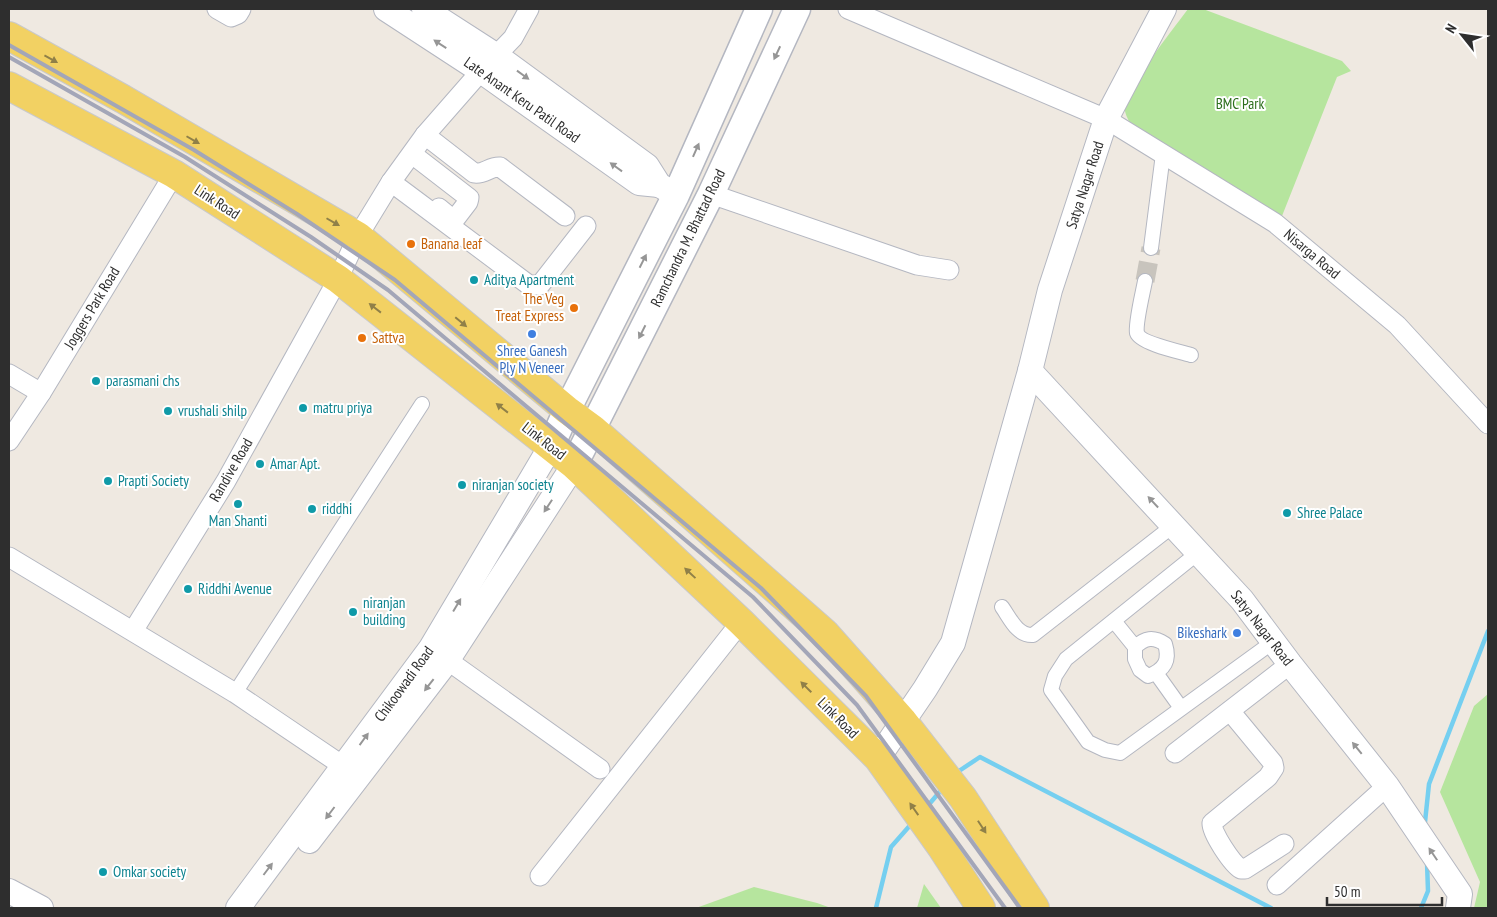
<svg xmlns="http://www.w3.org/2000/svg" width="1497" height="917" font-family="'PT Sans Narrow',sans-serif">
  <rect width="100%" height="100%" fill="#efe9e1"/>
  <g fill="#b6e59e">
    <path d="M1188,9H1203L1342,61L1351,71L1337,77L1282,216L1133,129C1131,124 1126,117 1125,111C1123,91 1175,27 1188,9Z"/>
    <polygon points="1488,694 1488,908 1474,908 1480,882 1440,792 1474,706"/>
    <polygon points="924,884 941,908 917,908"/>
    <polygon points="754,887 817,903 831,908 696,908"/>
  </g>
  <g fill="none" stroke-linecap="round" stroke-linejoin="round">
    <g stroke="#75cff0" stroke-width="4.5">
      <polyline points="956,773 980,757 1271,908"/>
      <polyline points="925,809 943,788"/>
      <polyline points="1425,822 1429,784 1488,631"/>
      <polyline points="876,908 891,847 913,822"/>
      <polyline points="1421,908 1428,891 1427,862"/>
    </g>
    <polyline stroke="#c8c4bd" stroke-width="19" stroke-dasharray="19 9" stroke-linecap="butt" points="1145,281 1151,248"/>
    <g stroke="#b4b7c1" stroke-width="16">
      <g id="pedestrian">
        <polyline points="1151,248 1163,154"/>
        <path d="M1145,281C1143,292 1135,324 1137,333C1140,343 1181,352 1191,355"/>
        <polyline points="1199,552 1066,659 1055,676 1051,690 1088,742 1105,750 1120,753 1273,642"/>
        <path d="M1002,607C1010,618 1017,636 1033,635L1174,525"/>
        <path d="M1114,621L1135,647V659L1140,670L1148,676C1165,670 1170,660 1165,644C1153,636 1145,638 1135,647"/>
        <polyline points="1156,673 1181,708"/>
        <polyline points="235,693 422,404"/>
      </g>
    </g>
    <g stroke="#b4b7c1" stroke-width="21">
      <g id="minor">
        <polyline points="217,9 231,17 238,14 241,9"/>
        <polyline points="848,9 1106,119 1275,223 1397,325 1488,424"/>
        <path d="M425,135L474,173C484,175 490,166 500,167L565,216"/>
        <polyline points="412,154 469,198 468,202 455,219 451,218 439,208"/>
        <polyline points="391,182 529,285 540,285 586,226"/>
        <polyline points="711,194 917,265 949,270"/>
        <polyline points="9,374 41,393"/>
        <polyline points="9,441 41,393 174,174"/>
        <polyline points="9,557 235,693 355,774"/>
        <polyline points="133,631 226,481 338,279 358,236 391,182 425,135 481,71 513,38 529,9"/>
        <polyline points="436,652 600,769"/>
        <path d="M1230,711L1273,763L1274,768L1268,777L1212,823C1211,832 1232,864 1241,869H1245L1284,844"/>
        <polyline points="1175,753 1290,664"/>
        <polyline points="540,876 741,622"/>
        <polyline points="1277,885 1387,786"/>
      </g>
    </g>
    <g stroke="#b4b7c1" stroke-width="26">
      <g id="tertiary">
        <polyline points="386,9 481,71 639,183 659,185"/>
        <polyline points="424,9 497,56 647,166 659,185 668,190"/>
        <polyline points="1030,371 1242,600 1290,664 1387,786 1460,894 1458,908"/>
        <polyline points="878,758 925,689 953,643 1030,371 1050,290 1106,119 1164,9"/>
        <polyline points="309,841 447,661 574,465"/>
        <polyline points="9,891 41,908"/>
        <polyline points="238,908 431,648 551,446"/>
      </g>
    </g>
    <g stroke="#b4b7c1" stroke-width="29">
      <g id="secondary">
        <polyline points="551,446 567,410 676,195 759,9"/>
        <polyline points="574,465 711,194 797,9"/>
      </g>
    </g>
    <g stroke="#c9c9c9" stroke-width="30">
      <g id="primary">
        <polyline points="9,36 123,99 358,236 567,410 593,429 825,633 903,721 963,798 1035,908"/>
        <polyline points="9,86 174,174 338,279 574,465 741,622 878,758 942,848 981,908"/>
      </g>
    </g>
    <use href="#pedestrian" stroke="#fff" stroke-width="14"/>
    <use href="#minor" stroke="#fff" stroke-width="19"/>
    <use href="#tertiary" stroke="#fff" stroke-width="24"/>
    <use href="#secondary" stroke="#fff" stroke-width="26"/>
    <use href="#primary" stroke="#f2d163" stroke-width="28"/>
    <g stroke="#a3a6b8" stroke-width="4">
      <polyline points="9,45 194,150 297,214 395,280 761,588 866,696 1020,908"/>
      <polyline points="9,57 185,157 311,237 388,290 753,597 857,705 1005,908"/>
    </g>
  </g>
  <defs><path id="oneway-solid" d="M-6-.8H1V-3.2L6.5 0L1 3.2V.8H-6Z" transform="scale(1.25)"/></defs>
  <g fill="#969696">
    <use href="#oneway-solid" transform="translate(440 44) rotate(-147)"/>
    <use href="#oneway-solid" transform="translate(777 53) rotate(115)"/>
    <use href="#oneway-solid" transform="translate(523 75) rotate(36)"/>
    <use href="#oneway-solid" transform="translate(696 150) rotate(-66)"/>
    <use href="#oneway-solid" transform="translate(616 167) rotate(-144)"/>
    <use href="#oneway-solid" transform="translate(643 261) rotate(-63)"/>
    <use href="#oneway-solid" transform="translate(642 332) rotate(117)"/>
    <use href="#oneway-solid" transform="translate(1153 502) rotate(-133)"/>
    <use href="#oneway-solid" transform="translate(548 506) rotate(123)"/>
    <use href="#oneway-solid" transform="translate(457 605) rotate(-59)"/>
    <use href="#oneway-solid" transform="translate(429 685) rotate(128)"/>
    <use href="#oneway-solid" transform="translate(364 739) rotate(-54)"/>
    <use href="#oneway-solid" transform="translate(1357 748) rotate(-129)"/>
    <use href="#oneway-solid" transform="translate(330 813) rotate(127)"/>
    <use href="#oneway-solid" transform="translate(1433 854) rotate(-124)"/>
    <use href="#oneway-solid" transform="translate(268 869) rotate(-53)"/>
  </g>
  <g fill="#908048">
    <use href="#oneway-solid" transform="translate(51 59) rotate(29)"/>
    <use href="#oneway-solid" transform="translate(193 140) rotate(30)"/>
    <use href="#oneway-solid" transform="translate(333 222) rotate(30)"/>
    <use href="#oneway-solid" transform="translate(375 308) rotate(-142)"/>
    <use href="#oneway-solid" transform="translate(461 322) rotate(40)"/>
    <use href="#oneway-solid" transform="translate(502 408) rotate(-142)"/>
    <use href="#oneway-solid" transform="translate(690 573) rotate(-137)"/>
    <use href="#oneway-solid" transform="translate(806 687) rotate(-135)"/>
    <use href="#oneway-solid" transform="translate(914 809) rotate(-125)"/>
    <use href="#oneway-solid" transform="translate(982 827) rotate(57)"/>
  </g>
  <g fill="#e8710a" stroke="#fff" stroke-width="2">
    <circle cx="411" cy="244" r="5"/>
    <circle cx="574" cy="308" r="5"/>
    <circle cx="362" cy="338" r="5"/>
  </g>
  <g fill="#0f9aa8" stroke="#fff" stroke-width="2">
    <circle cx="474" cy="280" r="5"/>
    <circle cx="96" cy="381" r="5"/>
    <circle cx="303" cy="408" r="5"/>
    <circle cx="168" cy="411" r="5"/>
    <circle cx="260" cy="464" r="5"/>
    <circle cx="108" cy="481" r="5"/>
    <circle cx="462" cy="485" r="5"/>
    <circle cx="238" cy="504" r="5"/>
    <circle cx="312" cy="509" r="5"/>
    <circle cx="1287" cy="513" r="5"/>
    <circle cx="188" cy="589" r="5"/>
    <circle cx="353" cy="612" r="5"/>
    <circle cx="103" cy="872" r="5"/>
  </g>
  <g fill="#3f7fe0" stroke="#fff" stroke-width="2">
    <circle cx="532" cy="334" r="5"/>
    <circle cx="1237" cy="633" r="5"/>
  </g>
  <g text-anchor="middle" stroke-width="4" stroke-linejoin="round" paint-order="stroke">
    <g font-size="15" fill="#2e2e2e" stroke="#fff">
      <text transform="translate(522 100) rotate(35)" y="5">Late Anant Keru Patil Road</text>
      <text transform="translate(1085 185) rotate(-72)" y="5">Satya Nagar Road</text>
      <text transform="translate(217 202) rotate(33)" y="5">Link Road</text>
      <text transform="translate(688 238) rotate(-64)" y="5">Ramchandra M. Bhattad Road</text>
      <text transform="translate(1312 254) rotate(40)" y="5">Nisarga Road</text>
      <text transform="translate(92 308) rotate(-59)" y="5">Joggers Park Road</text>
      <text transform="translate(544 441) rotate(38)" y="5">Link Road</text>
      <text transform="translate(231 470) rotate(-60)" y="5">Randive Road</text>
      <text transform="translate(1262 628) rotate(52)" y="5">Satya Nagar Road</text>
      <text transform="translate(404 684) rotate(-54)" y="5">Chikoowadi Road</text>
      <text transform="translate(838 718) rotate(45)" y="5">Link Road</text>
    </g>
    <g font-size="15" fill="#2c6e1b" stroke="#fff">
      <text x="1240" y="109">BMC Park</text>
    </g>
    <g font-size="15" fill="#c56008" stroke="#fff" text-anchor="start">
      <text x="421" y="249">Banana leaf</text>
      <text x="564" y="304" text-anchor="end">The Veg<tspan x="564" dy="17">Treat Express</tspan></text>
      <text x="372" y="343">Sattva</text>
    </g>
    <g font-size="15" fill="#0d838f" stroke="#fff" text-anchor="start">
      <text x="484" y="285">Aditya Apartment</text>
      <text x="106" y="386">parasmani chs</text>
      <text x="313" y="413">matru priya</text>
      <text x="178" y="416">vrushali shilp</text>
      <text x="270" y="469">Amar Apt.</text>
      <text x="118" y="486">Prapti Society</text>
      <text x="472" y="490">niranjan society</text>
      <text x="322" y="514">riddhi</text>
      <text x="1297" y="518">Shree Palace</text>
      <text x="238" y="526" text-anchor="middle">Man Shanti</text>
      <text x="198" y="594">Riddhi Avenue</text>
      <text x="363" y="608">niranjan<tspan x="363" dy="17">building</tspan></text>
      <text x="113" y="877">Omkar society</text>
    </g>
    <g font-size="15" fill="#366cbe" stroke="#fff">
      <text x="532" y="356">Shree Ganesh<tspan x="532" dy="17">Ply N Veneer</tspan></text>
      <text x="1227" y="638" text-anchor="end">Bikeshark</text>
    </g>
  </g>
  <rect width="1497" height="917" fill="none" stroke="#2e2e2e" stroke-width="20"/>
  <g transform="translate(1462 35) rotate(300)" stroke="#ffffff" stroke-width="4" paint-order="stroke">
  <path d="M0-4L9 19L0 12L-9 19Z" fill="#2e2e2e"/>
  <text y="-8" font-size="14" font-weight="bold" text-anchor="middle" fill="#2e2e2e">N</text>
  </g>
  <path d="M1327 897v8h115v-8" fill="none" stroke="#2e2e2e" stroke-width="2.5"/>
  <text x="1334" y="897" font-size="15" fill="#2e2e2e" stroke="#ffffff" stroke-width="4" paint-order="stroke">50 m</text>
</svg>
